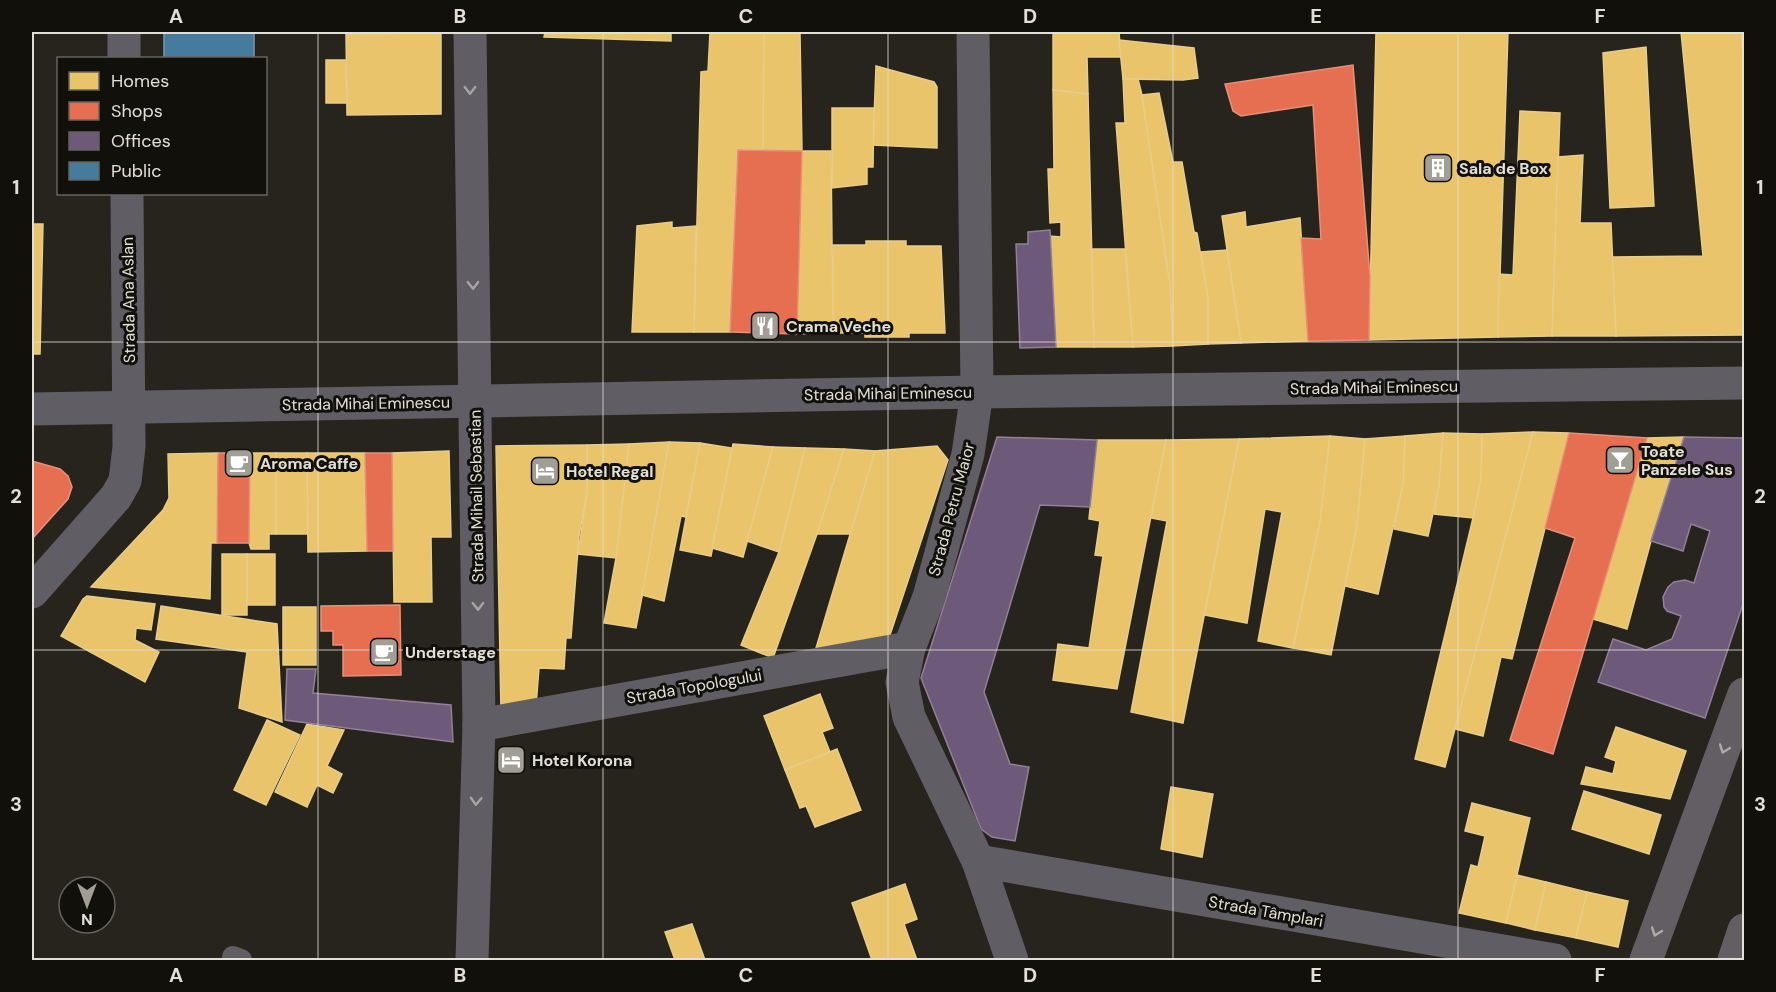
<svg xmlns="http://www.w3.org/2000/svg" width="1776" height="992" font-family="'DM Sans',sans-serif">
  <rect width="100%" height="100%" fill="#26241d"/>
  <g fill="#e9c46a" stroke="#e7cc8a" stroke-width="1.5">
    <polygon points="545,32 671,32 671,41 544,37"/>
    <polygon points="722,32 764,32 763,150 738,150 730,332 694,332 701,72 708,71 710,33"/>
    <polygon points="764,32 800,33 802,151 763,150"/>
    <polygon points="1053,32 1119,32 1121,57 1087,57 1088,94 1053,90"/>
    <polygon points="1376,32 1508,32 1498,337 1369,340"/>
    <polygon points="1681,32 1741,32 1744,69 1744,335 1616,336 1612,257 1703,256"/>
    <polygon points="441,33 441,114 347,115 346,34"/>
    <polygon points="1119,40 1194,48 1198,78 1183,80 1123,79"/>
    <polygon points="1646,47 1654,206 1610,208 1603,53"/>
    <polygon points="326,60 346,60 347,103 326,103"/>
    <polygon points="876,66 934,82 937,87 937,148 873,145"/>
    <polygon points="1123,79 1138,79 1142,95 1170,285 1173,346 1133,347 1116,123 1125,123"/>
    <polygon points="1053,90 1088,94 1094,347 1056,347 1050,236 1061,237 1061,222 1050,223 1048,169 1054,169"/>
    <polygon points="1159,93 1173,162 1182,162 1194,232 1197,233 1208,298 1208,344 1173,346 1170,285 1142,95"/>
    <polygon points="832,108 874,108 873,167 867,167 867,184 832,188"/>
    <polygon points="1520,111 1560,113 1552,336 1498,337 1499,274 1513,275"/>
    <polygon points="802,151 831,151 833,333 797,334"/>
    <polygon points="1583,155 1580,223 1611,223 1616,336 1552,336 1558,157"/>
    <polygon points="1245,212 1246,227 1300,218 1308,341 1241,343 1222,216"/>
    <polygon points="672,222 672,228 696,226 694,332 632,332 637,226"/>
    <polygon points="32,224 43,224 40,354 32,354"/>
    <polygon points="866,241 906,241 906,246 941,246 945,333 909,333 909,337 865,337 865,333 833,333 833,245 866,245"/>
    <polygon points="1092,249 1125,249 1133,347 1094,347"/>
    <polygon points="1227,250 1241,343 1208,344 1208,298 1201,252"/>
    <polygon points="1533,432 1445,767 1415,759 1473,518 1481,478 1482,434"/>
    <polygon points="1533,432 1569,433 1512,659 1501,657 1483,736 1455,729"/>
    <polygon points="1443,433 1439,486 1428,536 1394,529 1403,483 1405,436"/>
    <polygon points="1443,433 1482,434 1481,478 1473,518 1434,514 1439,486"/>
    <polygon points="1330,436 1320,522 1293,648 1258,641 1282,512 1265,509 1247,623 1204,615 1239,439"/>
    <polygon points="1330,436 1365,439 1357,526 1331,655 1293,648 1320,522"/>
    <polygon points="1405,436 1403,483 1378,594 1345,586 1357,526 1365,439"/>
    <polygon points="1684,437 1668,488 1656,537 1651,541 1627,629 1593,619 1647,438"/>
    <polygon points="1239,439 1183,723 1131,712 1167,521 1151,518 1166,440"/>
    <polygon points="1097,440 1166,440 1117,689 1053,680 1058,644 1089,648 1103,556 1095,555 1100,521 1089,519"/>
    <polygon points="669,442 662,493 636,628 604,623 616,558 629,444"/>
    <polygon points="669,442 700,443 686,517 681,516 664,601 642,595"/>
    <polygon points="700,443 732,448 711,556 680,550"/>
    <polygon points="629,444 616,558 578,554 587,492 587,445"/>
    <polygon points="733,444 773,447 743,557 712,548"/>
    <polygon points="587,445 587,492 579,536 571,638 566,638 564,669 539,668 536,706 501,712 496,446"/>
    <polygon points="937,446 948,460 889,638 816,648 875,451"/>
    <polygon points="773,447 805,448 779,552 747,541"/>
    <polygon points="805,448 844,449 817,534 773,658 741,645 779,552"/>
    <polygon points="844,449 875,451 850,534 817,534"/>
    <polygon points="449,451 451,537 431,537 432,602 394,602 392,453"/>
    <polygon points="218,453 217,543 211,543 210,599 91,587 163,510 169,498 168,454"/>
    <polygon points="250,453 276,453 276,534 269,534 269,549 251,549 249,543"/>
    <polygon points="276,453 307,453 308,534 276,534"/>
    <polygon points="307,453 365,453 367,551 308,552"/>
    <rect x="222" y="554" width="25" height="61"/>
    <rect x="247" y="554" width="28" height="51"/>
    <polygon points="87,596 155,604 151,630 136,628 135,640 159,652 145,682 61,636 83,599"/>
    <polygon points="161,606 277,624 282,722 239,708 247,652 156,639"/>
    <rect x="283" y="607" width="33" height="58"/>
    <polygon points="820,694 833,728 822,732 830,752 785,770 764,716"/>
    <polygon points="267,720 300,735 266,805 234,790"/>
    <polygon points="307,724 344,730 327,766 342,774 333,793 317,785 307,807 275,792"/>
    <polygon points="1616,727 1686,751 1670,799 1581,784 1586,767 1613,774 1616,761 1605,757"/>
    <polygon points="837,749 861,810 815,827 806,806 800,808 785,770"/>
    <polygon points="1171,787 1213,794 1202,857 1161,849"/>
    <polygon points="1584,791 1661,815 1649,854 1572,829"/>
    <polygon points="1472,803 1530,818 1506,923 1459,913 1471,865 1478,867 1485,836 1465,831"/>
    <polygon points="1517,875 1546,882 1535,930 1506,923"/>
    <polygon points="1546,882 1587,892 1576,938 1535,930"/>
    <polygon points="905,884 917,919 904,924 917,960 872,960 852,903"/>
    <polygon points="1587,892 1628,901 1618,947 1576,938"/>
    <polygon points="692,924 705,960 675,960 665,932"/>
  </g>
  <g fill="#e76f51" stroke="#e59179" stroke-width="1.5">
    <polygon points="1353,65 1370,276 1369,340 1308,341 1301,238 1321,239 1313,105 1241,116 1233,111 1225,84"/>
    <polygon points="738,150 802,151 797,334 730,332"/>
    <polygon points="1569,433 1647,438 1553,754 1510,740 1575,538 1545,528"/>
    <polygon points="218,453 250,453 249,543 217,543"/>
    <polygon points="365,453 392,453 393,551 367,551"/>
    <polygon points="32,461 60,469 68,476 72,487 68,499 32,539"/>
    <polygon points="400,605 401,675 343,676 343,645 333,645 333,631 321,631 321,606"/>
  </g>
  <g fill="#6d597a" stroke="#908196" stroke-width="1.5">
    <polygon points="1050,230 1056,347 1020,348 1016,244 1028,244 1028,232"/>
    <polygon points="997,437 1097,440 1090,507 1040,505 984,692 1010,764 1029,767 1015,841 992,837 981,829 921,678"/>
    <polygon points="1684,437 1744,438 1744,601 1705,718 1598,682 1613,639 1646,650 1672,639 1681,616 1667,611 1664,607 1663,597 1668,587 1674,582 1685,580 1694,583 1710,531 1691,524 1683,551 1651,541"/>
    <polygon points="287,669 316,669 313,693 451,705 453,742 285,720"/>
  </g>
  <rect fill="#457b9d" stroke="#7499ae" stroke-width="1.5" x="164" y="32" width="90" height="26"/>
  <g fill="none" stroke-linecap="round" stroke-linejoin="round">
    <polyline stroke="#615d64" stroke-width="22" points="233,957 241,960"/>
    <g stroke="#615d64" stroke-width="33">
      <polyline points="124,32 124,58"/>
      <polyline points="470,32 479,725 472,960"/>
      <polyline points="973,32 977,392 968,454 929,597 909,648 902,682 909,717 978,861 1012,960"/>
      <polyline points="32,409 977,392 1744,383"/>
      <polyline points="32,592 116,497 125,481 129,447 127,194"/>
      <polyline points="479,725 909,648"/>
      <polyline points="978,861 1555,960"/>
    </g>
    <g stroke="#625e63" stroke-width="33">
      <polyline points="1646,960 1744,694"/>
      <polyline points="1734,960 1744,930"/>
    </g>
  </g>
  <defs><path id="oneway-chevron" d="M-2-3.5L2.5 0L-2 3.5" fill="none" stroke-width="1.6" stroke-linecap="round" stroke-linejoin="round" transform="scale(1.5)"/></defs>
  <g stroke="#a7a4a3">
    <use href="#oneway-chevron" transform="translate(470 90) rotate(90)"/>
    <use href="#oneway-chevron" transform="translate(473 285) rotate(89)"/>
    <use href="#oneway-chevron" transform="translate(478 606) rotate(89)"/>
    <use href="#oneway-chevron" transform="translate(476 801) rotate(92)"/>
  </g>
  <g stroke="#aeaba8">
    <use href="#oneway-chevron" transform="translate(1724 749) rotate(110)"/>
    <use href="#oneway-chevron" transform="translate(1656 932) rotate(110)"/>
  </g>
  <path fill="none" stroke="#e1dfd6" stroke-width="1.5" stroke-opacity="0.55" d="M318,32V960M603,32V960M888,32V960M1173,32V960M1458,32V960M32,342H1744M32,650H1744"/>
  <defs>
    <g id="building-square" transform="scale(1.5)"><rect x="-9" y="-9" width="18" height="18" rx="4" fill="#a09e95" stroke="#11100a"/><path d="M-4-6H4V6H1V3H-1V6H-4ZM-2.5-4.3h1.7v1.8h-1.7ZM.8-4.3h1.7v1.8H.8ZM-2.5-1h1.7V.8h-1.7ZM.8-1h1.7V.8H.8Z" fill="#fff"/></g>
    <g id="restaurant-square" transform="scale(1.5)"><rect x="-9" y="-9" width="18" height="18" rx="4" fill="#a09e95" stroke="#11100a"/><path d="M-5-6h1v4h1v-4h1v4h1v-4h1v5L-1.5 .5V6h-2V.5L-5-1ZM5-6V6H3V1.5H1.5Q1.5-4 5-6Z" fill="#fff"/></g>
    <g id="bar-square" transform="scale(1.5)"><rect x="-9" y="-9" width="18" height="18" rx="4" fill="#a09e95" stroke="#11100a"/><path d="M-6-5H6L.8 .8V4.5H3.5V6h-7V4.5H-.8V.8Z" fill="#fff"/></g>
    <g id="cafe-square" transform="scale(1.5)"><rect x="-9" y="-9" width="18" height="18" rx="4" fill="#a09e95" stroke="#11100a"/><path d="M-5.5-4.5H6V0H3Q3 3.5 0 3.5H-2.5Q-5.5 3.5-5.5 0ZM3-3.2v2h1.7v-2ZM-6 4.5H4V6H-6Z" fill="#fff"/></g>
    <g id="hotel-square" transform="scale(1.5)"><rect x="-9" y="-9" width="18" height="18" rx="4" fill="#a09e95" stroke="#11100a"/><path d="M-6-4.5h1.5V1H6V5H4.5V3h-9V5H-6ZM-4 0a1.8 1.8 0 1 1 3.6 0ZM.5 0V-2.5h3Q6-2.5 6 0Z" fill="#fff"/></g>
  </defs>
  <g fill-rule="evenodd">
    <use href="#building-square" x="1438" y="168"/>
    <use href="#restaurant-square" x="765" y="326"/>
    <use href="#bar-square" x="1620" y="460"/>
    <use href="#cafe-square" x="239" y="463"/>
    <use href="#hotel-square" x="545" y="471"/>
    <use href="#cafe-square" x="384" y="652"/>
    <use href="#hotel-square" x="511" y="760"/>
  </g>
  <g text-anchor="middle" stroke-width="6" stroke-linejoin="round" paint-order="stroke">
    <g font-size="16" font-weight="bold" fill="#e1dfd6" stroke="#11100a" text-anchor="start">
      <text x="1459" y="174">Sala de Box</text>
      <text x="786" y="332">Crama Veche</text>
      <text x="1641" y="457">Toate<tspan x="1641" dy="18">Panzele Sus</tspan></text>
      <text x="260" y="469">Aroma Caffe</text>
      <text x="566" y="477">Hotel Regal</text>
      <text x="405" y="658">Understage</text>
      <text x="532" y="766">Hotel Korona</text>
    </g>
    <g font-size="16" fill="#e1dfd6" stroke="#11100a">
      <text transform="translate(128 300) rotate(-91)" y="6">Strada Ana Aslan</text>
      <text transform="translate(1374 387) rotate(-1)" y="6">Strada Mihai Eminescu</text>
      <text transform="translate(888 393) rotate(-1)" y="6">Strada Mihai Eminescu</text>
      <text transform="translate(366 403) rotate(-1)" y="6">Strada Mihai Eminescu</text>
      <text transform="translate(476 496) rotate(-91)" y="6">Strada Mihail Sebastian</text>
      <text transform="translate(951 509) rotate(-75)" y="6">Strada Petru Maior</text>
      <text transform="translate(694 686) rotate(-10)" y="6">Strada Topologului</text>
      <text transform="translate(1266 911) rotate(10)" y="6">Strada Tâmplari</text>
    </g>
  </g>
  <rect width="1776" height="992" fill="none" stroke="#11100a" stroke-width="66"/>
  <rect x="57" y="57" width="210" height="138" fill="#11100a" stroke="#64635c" stroke-width="1.5"/>
  <rect x="69" y="72" width="30" height="18" fill="#e9c46a" stroke="#64635c" stroke-width="1.5"/>
  <text x="111" y="87" font-size="18" fill="#e1dfd6">Homes</text>
  <rect x="69" y="102" width="30" height="18" fill="#e76f51" stroke="#64635c" stroke-width="1.5"/>
  <text x="111" y="117" font-size="18" fill="#e1dfd6">Shops</text>
  <rect x="69" y="132" width="30" height="18" fill="#6d597a" stroke="#64635c" stroke-width="1.5"/>
  <text x="111" y="147" font-size="18" fill="#e1dfd6">Offices</text>
  <rect x="69" y="162" width="30" height="18" fill="#457b9d" stroke="#64635c" stroke-width="1.5"/>
  <text x="111" y="177" font-size="18" fill="#e1dfd6">Public</text>
  <g transform="translate(87 905) rotate(180)"><circle r="28" fill="#11100a" stroke="#64635c" stroke-width="1.5"/>
  <path d="M0-4.5L10 22L0 15L-10 22Z" fill="#a09e95"/>
  <text y="-9" font-size="16" font-weight="bold" text-anchor="middle" fill="#e1dfd6">N</text>
  </g>
  <rect x="33" y="33" width="1710" height="926" fill="none" stroke="#e1dfd6" stroke-width="2"/>
  <g font-size="20" text-anchor="middle" font-weight="bold" fill="#e1dfd6">
    <text x="176" y="23">A</text>
    <text x="460" y="23">B</text>
    <text x="746" y="23">C</text>
    <text x="1030" y="23">D</text>
    <text x="1316" y="23">E</text>
    <text x="1600" y="23">F</text>
    <text x="16" y="194">1</text>
    <text x="1760" y="194">1</text>
    <text x="16" y="503">2</text>
    <text x="1760" y="503">2</text>
    <text x="16" y="811">3</text>
    <text x="1760" y="811">3</text>
    <text x="176" y="982">A</text>
    <text x="460" y="982">B</text>
    <text x="746" y="982">C</text>
    <text x="1030" y="982">D</text>
    <text x="1316" y="982">E</text>
    <text x="1600" y="982">F</text>
  </g>
</svg>
